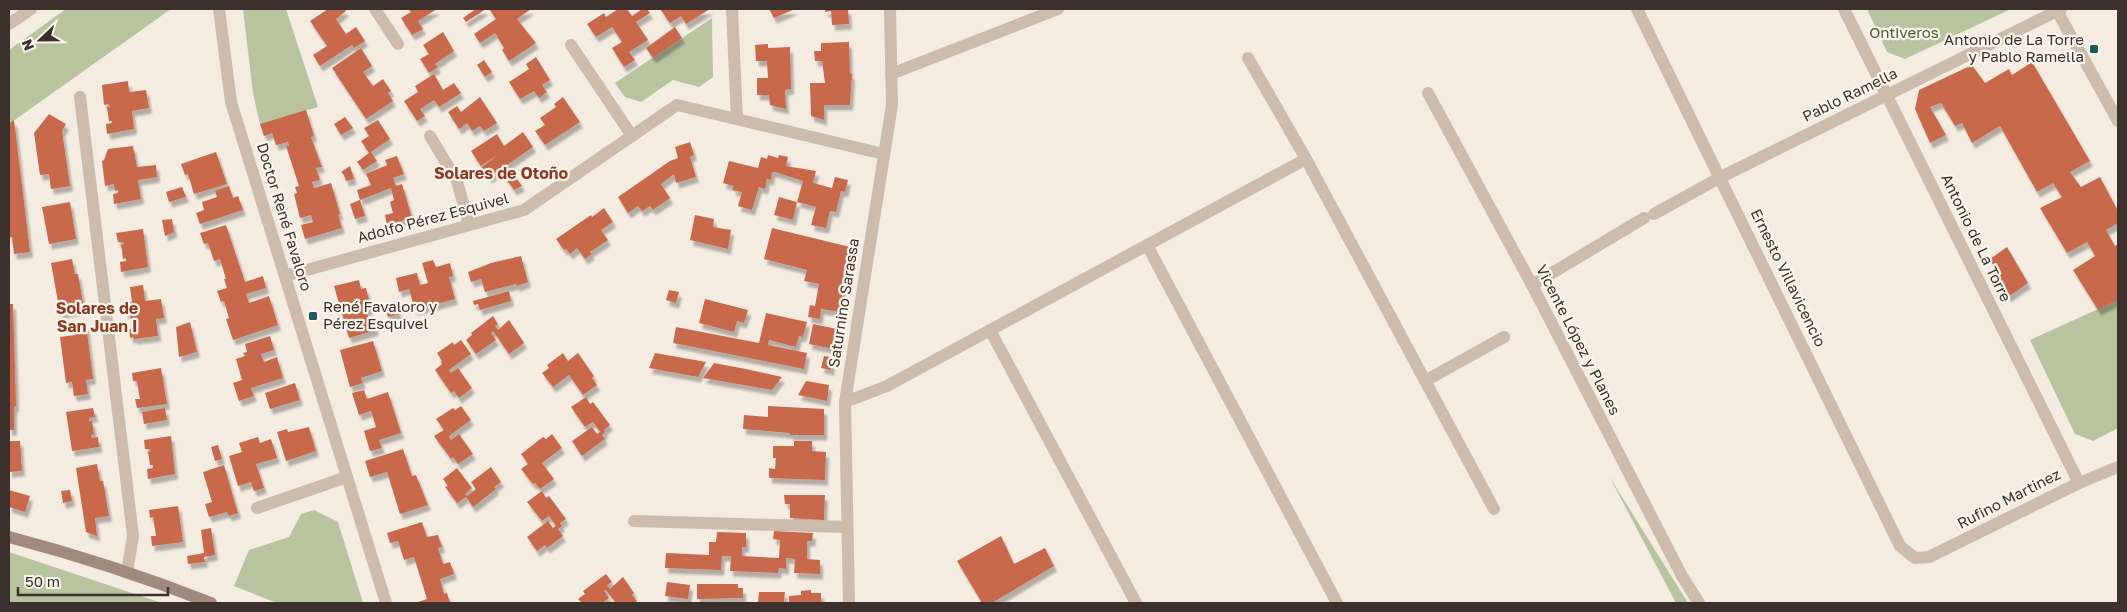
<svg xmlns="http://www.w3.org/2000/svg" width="2127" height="612" font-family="'Golos Text',sans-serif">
  <defs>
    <filter id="shadow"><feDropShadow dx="3" dy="5.5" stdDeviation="1" flood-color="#0004"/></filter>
  </defs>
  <rect width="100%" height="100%" fill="#f4ebe1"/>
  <g fill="#b8c4a0">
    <polygon points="66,9 171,9 9,124 9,50"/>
    <polygon points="243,9 286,9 318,107 260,124 253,93"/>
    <polygon points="1867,9 2011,9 1905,59 1887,52"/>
    <polygon points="712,18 713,77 699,87 673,80 641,102 625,97 615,83"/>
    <polygon points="2118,300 2118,428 2093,441 2075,434 2030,340"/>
    <polygon points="1609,476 1688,603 1676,603"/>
    <polygon points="314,510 338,522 363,603 277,603 234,586 249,550 289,537 301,514"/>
    <polygon points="9,552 162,603 9,603"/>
  </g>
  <g fill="#c8694b" filter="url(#shadow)">
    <polygon points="328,9 344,9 346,11 336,19 346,34 356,27 365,41 354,48 352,45 320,66 313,55 327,46 310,21"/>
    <polygon points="408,9 437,9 418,21 423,29 412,35 401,18 411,12"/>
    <polygon points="476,9 486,9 466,22 463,18"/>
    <polygon points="489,9 531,9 517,19 536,43 509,61 502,50 504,48 495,33 480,43 474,34 496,19"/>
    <polygon points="618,9 627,9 632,16 642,9 647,9 650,13 636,22 648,40 629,52 635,60 624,67 612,48 622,42 612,27 596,37 587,24 604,13 606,17"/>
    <polygon points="660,9 710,9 686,24 681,16 670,23"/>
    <polygon points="769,9 795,9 774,18"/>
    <polygon points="825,9 848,9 849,24 832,25 831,11 825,12"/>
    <polygon points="675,27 682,38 653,58 646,48"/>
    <polygon points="443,32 454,51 435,64 438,67 429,73 420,59 429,54 423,45"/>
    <polygon points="849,42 850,74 852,74 850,105 824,105 824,120 811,116 810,83 825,83 822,61 815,61 814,51 821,51 821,43"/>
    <polygon points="768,44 768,48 790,47 791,89 785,90 786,109 770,105 769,95 757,95 757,78 768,78 767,61 756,61 755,45"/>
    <polygon points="361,48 372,66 363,72 373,86 383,79 391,91 388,93 393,101 366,119 332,68"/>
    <polygon points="536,57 550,80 542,85 547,92 539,98 534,91 520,99 509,82 529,69 526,64"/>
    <polygon points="484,60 492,72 485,77 477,65"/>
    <polygon points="2032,62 2090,161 2070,172 2081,187 2100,177 2118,211 2118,223 2106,230 2115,246 2118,244 2118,300 2098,310 2073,270 2095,256 2087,242 2067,253 2040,208 2062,197 2053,183 2037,192 2000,126 1972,143 1962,123 1955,126 1941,103 1930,107 1946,135 1930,143 1915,109 1919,90 1972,65 1985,83 2009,69 2012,75"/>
    <polygon points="434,74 443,90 454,83 461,93 439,107 434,100 420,109 425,116 417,121 404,101 418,92 415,86"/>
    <polygon points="128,81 129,92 146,90 149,108 132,111 134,129 107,134 106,124 112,123 112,121 109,121 107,107 110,107 109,104 104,105 102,85"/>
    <polygon points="480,97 497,123 484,131 480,126 472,131 467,123 459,129 448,112 457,106 461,112"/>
    <polygon points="563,97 580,122 545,145 535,131 545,125 540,118 556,107 554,104"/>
    <polygon points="306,110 314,136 311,137 322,167 316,168 320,180 312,182 314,188 331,183 340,214 338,215 342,228 305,239 301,225 313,222 311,215 300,218 294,194 297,193 295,187 299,186 286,146 289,146 288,142 276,145 272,133 264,136 260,124"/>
    <polygon points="49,114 66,124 62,131 70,186 51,189 49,174 40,175 34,133"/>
    <polygon points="345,117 353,128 341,135 334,124"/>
    <polygon points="14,120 30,252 14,254 12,237 9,238 9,124"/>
    <polygon points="378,120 390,139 371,152 377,161 363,170 357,162 369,153 361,141 369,136 364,128"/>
    <polygon points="523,132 533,147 507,165 522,186 514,190 500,170 489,178 482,167 499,154 481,166 471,151 497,134 504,146"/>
    <polygon points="690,142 694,155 690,157 696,177 676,183 674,174 661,184 670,198 653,210 650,206 642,211 638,206 628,213 618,197 670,161 678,158 675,147"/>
    <polygon points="133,146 137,167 156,165 157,177 138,180 141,199 114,204 113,194 118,193 118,190 115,191 114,184 105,186 102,161 104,160 108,149"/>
    <polygon points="216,152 227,184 194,194 188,174 185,175 181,164"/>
    <polygon points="768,155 778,158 779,155 788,157 786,166 816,171 813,183 832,188 835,177 848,180 845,192 841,191 836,212 830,211 826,228 811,225 816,207 797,202 803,181 775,172 772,172 771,180 767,179 765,189 759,187 752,210 738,206 742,192 732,190 734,186 723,183 729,161 758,168 761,157 767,159"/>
    <polygon points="397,156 404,174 393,178 396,186 402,184 412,218 387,225 385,215 393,213 390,202 394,200 391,188 360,200 357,190 371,185 366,174 387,165 385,160"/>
    <polygon points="350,166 354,179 346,181 344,175 341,172"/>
    <polygon points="229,186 233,198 238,196 243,210 200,224 196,213 204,210 202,202 217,197 215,191"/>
    <polygon points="182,187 186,197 169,202 166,192"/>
    <polygon points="779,197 797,202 793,220 774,215"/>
    <polygon points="360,200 365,216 355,219 350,204"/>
    <polygon points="70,202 76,239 49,244 42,207"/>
    <polygon points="604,208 613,222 601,230 608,240 590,252 592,254 585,259 577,248 570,254 566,249 564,250 556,239 591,215 592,217"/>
    <polygon points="695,215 714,219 713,227 731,230 728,249 690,240"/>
    <polygon points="172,219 174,232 165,236 162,220"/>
    <polygon points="226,225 245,282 263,276 266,288 246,294 249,303 269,296 278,325 233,340 226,319 229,318 224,301 221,302 217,291 227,288 224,279 226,279 220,259 214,261 208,243 204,244 200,233"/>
    <polygon points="772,228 850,247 840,312 821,309 820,319 808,317 810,305 815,306 819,284 804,281 807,270 764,259"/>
    <polygon points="143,229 148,267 121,272 120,262 126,261 126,258 123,259 122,251 121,245 124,244 123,242 118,242 116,233"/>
    <polygon points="2007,247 2028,283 2008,297 1990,259"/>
    <polygon points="521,256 528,282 517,286 516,284 485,292 481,279 471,282 468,272 491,263"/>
    <polygon points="72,259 75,274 78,274 84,309 60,313 51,263"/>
    <polygon points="433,260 436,267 450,263 453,276 449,277 455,299 415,310 409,289 399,292 396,278 417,273 420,285 428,283 422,263"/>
    <polygon points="359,280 361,289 366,288 371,309 366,310 369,319 372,318 376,330 349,338 334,286"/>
    <polygon points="143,285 145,301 161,299 164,318 156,319 158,336 134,339 134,337 130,338 129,329 132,329 130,312 125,313 123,303 132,302 130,287"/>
    <polygon points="669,290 679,292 676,303 666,300"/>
    <polygon points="509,291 511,301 480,310 478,304 474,305 473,301"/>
    <polygon points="705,299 748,310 744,323 737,321 734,332 699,323"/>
    <polygon points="395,302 399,314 388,317 384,305"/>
    <polygon points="9,304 13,304 16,406 14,407 14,430 9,430"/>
    <polygon points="766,313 807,322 803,337 799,336 796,347 769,340 768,345 807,353 804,369 673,343 676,327 759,343"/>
    <polygon points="493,316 498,324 495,326 498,330 509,320 524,343 509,354 493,331 491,333 496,340 476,354 466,340 472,335 471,333"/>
    <polygon points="190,322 197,352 179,357 176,327"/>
    <polygon points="86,324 93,379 86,380 88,394 74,396 72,382 66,383 60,337 75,335 74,326"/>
    <polygon points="813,324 837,329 834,349 809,344"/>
    <polygon points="270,336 274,350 261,354 264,362 277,357 283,378 251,388 254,396 239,401 233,383 242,380 236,359 245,356 243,353 247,352 245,344"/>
    <polygon points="461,340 471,354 449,370 451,373 458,368 472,388 459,398 454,391 451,393 435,370 442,364 441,362 442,361 437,353 453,342 454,345"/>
    <polygon points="373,341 382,371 361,378 363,383 350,387 340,350"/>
    <polygon points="563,353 568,361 578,353 594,376 592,378 597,385 583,395 569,375 553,387 542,373 549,368 547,365"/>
    <polygon points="655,353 706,362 698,377 649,368"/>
    <polygon points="824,356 830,357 829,362 832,363 831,370 821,368"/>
    <polygon points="714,363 746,369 782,377 772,390 703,378"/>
    <polygon points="161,368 167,404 137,408 135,399 140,399 139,394 137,381 133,381 132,373"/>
    <polygon points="806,381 829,385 827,401 798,395"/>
    <polygon points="295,383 300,400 270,409 265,393"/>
    <polygon points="364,390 367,399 388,392 401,433 379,440 382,448 370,451 364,431 376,427 371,411 359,415 352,393"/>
    <polygon points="586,397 590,404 593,402 610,425 604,430 605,432 602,435 605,439 582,456 572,441 592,427 597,434 600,432 593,422 585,427 571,407"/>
    <polygon points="461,406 471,420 449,436 451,440 459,434 473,454 458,464 453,457 451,459 434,436 444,430 436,419 453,408 455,410"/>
    <polygon points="768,406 824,409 824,435 790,435 790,433 743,429 744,415 768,417"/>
    <polygon points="93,408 95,417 89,418 89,421 92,421 94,434 91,435 92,438 98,437 99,447 72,451 66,412"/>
    <polygon points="165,408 167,420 144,424 142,412"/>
    <polygon points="309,427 316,451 286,461 277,432 287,429 288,432"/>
    <polygon points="552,434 562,448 542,463 554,479 540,489 535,483 533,484 521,469 528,464 521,454 543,437 546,439"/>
    <polygon points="171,436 175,474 148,479 147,469 153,468 153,465 150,465 149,458 148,452 151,451 150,449 145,449 144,440"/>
    <polygon points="258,437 260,443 271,439 277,458 256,464 264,488 254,491 251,482 238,486 229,456 242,452 239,443"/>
    <polygon points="9,441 20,441 22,471 9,472"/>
    <polygon points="794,441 812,441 812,451 826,452 825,480 769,478 769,468 775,469 776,458 773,458 773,446 794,446"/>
    <polygon points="218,445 222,459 215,461 211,447"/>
    <polygon points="403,449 412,476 416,475 428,505 400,514 387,472 370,477 365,461"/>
    <polygon points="97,464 100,481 103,481 109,516 95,518 97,536 86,532 76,468"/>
    <polygon points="224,465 238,513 229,516 227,512 209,517 205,504 212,502 203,472"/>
    <polygon points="491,467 501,482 494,487 496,489 473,507 466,497 457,503 445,487 448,486 443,479 457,468 472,488 465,494 467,496 476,489 471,482"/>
    <polygon points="9,490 30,496 25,512 9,507"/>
    <polygon points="70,490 72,501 63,503 61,491"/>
    <polygon points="542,491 546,498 549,496 566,519 560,523 562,526 558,529 563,536 547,548 545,545 537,551 527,537 548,521 553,528 556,526 549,516 542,521 527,502"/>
    <polygon points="784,495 825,495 824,520 790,518 790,504 785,504"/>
    <polygon points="178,506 183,542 152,546 151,536 156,536 153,517 150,518 149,510"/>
    <polygon points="422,522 427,537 438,535 442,547 438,548 443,564 450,562 454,574 440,579 444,594 447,593 450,603 415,603 427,599 414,557 404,560 398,541 390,543 387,533"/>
    <polygon points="211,528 215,555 204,557 205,562 188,564 187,556 204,553 201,530"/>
    <polygon points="774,531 813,533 812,541 807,541 807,559 820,560 820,574 794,573 795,559 786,558 786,569 779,568 778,573 730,571 731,556 722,556 721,570 665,568 666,553 709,555 709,542 716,542 717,532 746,533 746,547 742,547 742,556 779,558 780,540 773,539"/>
    <polygon points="1001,536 1014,564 1045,548 1054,566 992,603 982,603 957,561"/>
    <polygon points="606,574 612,582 607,585 610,589 623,577 634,593 632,595 637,601 634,603 616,603 606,590 604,591 609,598 602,603 582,603 578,599 585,594 583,591"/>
    <polygon points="667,582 690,585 688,599 665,596"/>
    <polygon points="697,584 738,584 738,588 743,588 743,598 697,599"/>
    <polygon points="811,590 811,593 821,593 821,602 789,603 789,596 801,595 801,591"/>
    <polygon points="759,592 785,592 784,602 758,602"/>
  </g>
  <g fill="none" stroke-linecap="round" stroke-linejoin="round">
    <g stroke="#cdbbac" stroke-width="12">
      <polyline points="219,9 231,102 386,603"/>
      <polyline points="375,9 398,44"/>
      <polyline points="732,9 737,119"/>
      <polyline points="1637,9 1900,546 1915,558 1929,557 2079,483 2118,467"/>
      <polyline points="1844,9 2079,483"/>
      <polyline points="2056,9 2118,121"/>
      <polyline points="9,24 31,9"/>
      <polyline points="571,45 632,136"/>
      <polyline points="1248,58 1306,159 1494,509"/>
      <polyline points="891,74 1058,9"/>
      <polyline points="1428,93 1532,285 1682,576 1699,603"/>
      <polyline points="80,97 133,536 127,572"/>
      <polyline points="430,136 457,181 469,225"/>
      <polyline points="1654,214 1721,177 2061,9"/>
      <polyline points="1147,245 1337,603"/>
      <polyline points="285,276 524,210 677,105 884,154"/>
      <polyline points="1532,285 1644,218"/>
      <polyline points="990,330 1136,603"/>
      <polyline points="1425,381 1504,337"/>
      <polyline points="845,402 887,386 1306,159"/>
      <polyline points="257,508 347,477"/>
      <polyline points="634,521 847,527"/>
      <polyline points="849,603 845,402 892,105 890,9"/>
    </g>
    <path stroke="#a18a7d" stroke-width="12" d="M9,537C78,555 145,577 211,603"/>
  </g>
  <g fill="#1f5a5e" stroke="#fbf5ee" stroke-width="2">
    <rect x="2089" y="44" width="10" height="10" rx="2.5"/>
    <rect x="308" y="311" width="10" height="10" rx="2.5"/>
  </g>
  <g text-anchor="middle" stroke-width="4.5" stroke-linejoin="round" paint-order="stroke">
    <g font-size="15" fill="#4a5a2e" stroke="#fbf5ee">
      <text x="1904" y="38">Ontiveros</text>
    </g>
    <g font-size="15" fill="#3b302b" stroke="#fbf5ee" text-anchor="end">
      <text x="2084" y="45">Antonio de La Torre<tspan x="2084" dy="17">y Pablo Ramella</tspan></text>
      <text x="323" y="312" text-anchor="start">René Favaloro y<tspan x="323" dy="17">Pérez Esquivel</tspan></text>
    </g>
    <g font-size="15" fill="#3b302b" stroke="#fbf5ee">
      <text transform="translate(1850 95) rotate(-26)" y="5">Pablo Ramella</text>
      <text transform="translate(284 217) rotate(73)" y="5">Doctor René Favaloro</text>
      <text transform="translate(433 218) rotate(-15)" y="5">Adolfo Pérez Esquivel</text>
      <text transform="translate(1976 238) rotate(64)" y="5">Antonio de La Torre</text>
      <text transform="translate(1788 278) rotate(64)" y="5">Ernesto Villavicencio</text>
      <text transform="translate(844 303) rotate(-81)" y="5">Saturnino Sarassa</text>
      <text transform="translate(1578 340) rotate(63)" y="5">Vicente López y Planes</text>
      <text transform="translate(2009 499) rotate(-27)" y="5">Rufino Martinez</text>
    </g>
    <g font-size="16" font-weight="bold" fill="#8c3b22" stroke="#fbf5ee">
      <text x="501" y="179">Solares de Otoño</text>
      <text x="97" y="314">Solares de<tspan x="97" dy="18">San Juan I</tspan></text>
    </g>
  </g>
  <rect width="2127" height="612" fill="none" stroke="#3b302b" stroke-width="20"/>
  <g transform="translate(40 40) rotate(248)" stroke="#fbf5ee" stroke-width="4" paint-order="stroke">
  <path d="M0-4L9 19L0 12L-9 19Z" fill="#3b302b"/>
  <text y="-8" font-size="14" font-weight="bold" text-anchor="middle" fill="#3b302b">N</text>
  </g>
  <path d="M18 587v8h150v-8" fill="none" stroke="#3b302b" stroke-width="2.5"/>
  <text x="25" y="587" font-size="15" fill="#3b302b" stroke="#fbf5ee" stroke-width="4" paint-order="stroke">50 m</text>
</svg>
